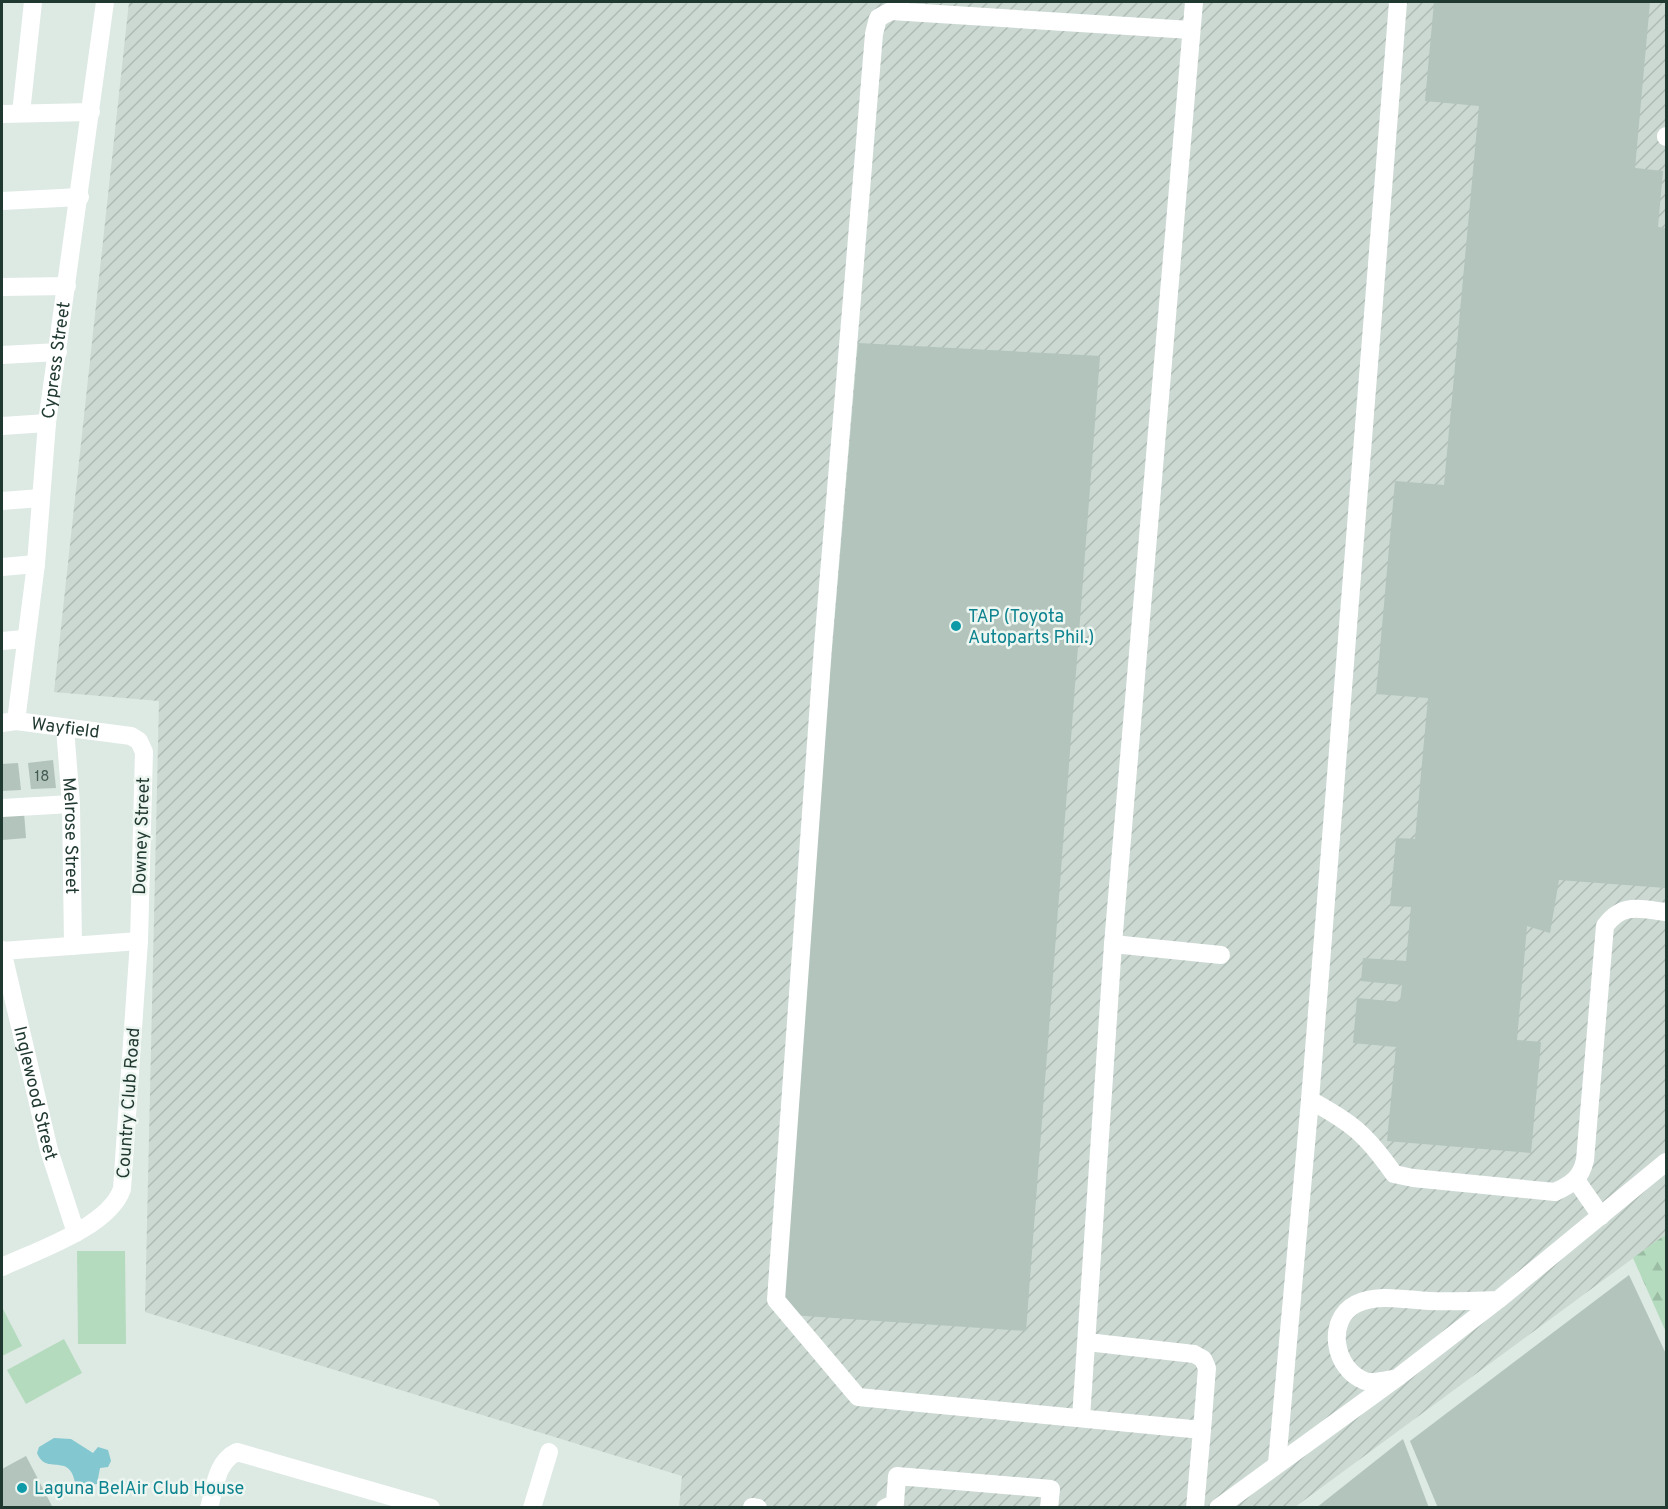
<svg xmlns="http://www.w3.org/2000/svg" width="1668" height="1509" font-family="Overpass,sans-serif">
  <defs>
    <pattern id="industrial-furrows" width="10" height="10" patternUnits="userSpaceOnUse" patternTransform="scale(1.5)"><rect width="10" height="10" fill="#cbd9d2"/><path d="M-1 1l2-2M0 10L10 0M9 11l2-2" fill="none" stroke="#aebbb5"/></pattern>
    <pattern id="forest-firs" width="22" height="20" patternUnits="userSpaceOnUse" patternTransform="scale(1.5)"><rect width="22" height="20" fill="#b5dbbe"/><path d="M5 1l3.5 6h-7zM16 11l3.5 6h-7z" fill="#9bbda4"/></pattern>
  </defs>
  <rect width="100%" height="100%" fill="#dde9e3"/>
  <polygon fill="url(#industrial-furrows)" points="129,2 1666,2 1666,1234 1295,1507 679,1507 682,1476 145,1312 159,701 54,692"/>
  <g fill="#b5dbbe">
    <polygon points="77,1251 125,1251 126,1344 78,1344"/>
    <polygon points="2,1307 22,1346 2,1356"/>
    <polygon points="64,1339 82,1373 26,1404 7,1370"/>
  </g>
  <polygon fill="url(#forest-firs)" points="1666,1234 1666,1332 1633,1258"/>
  <path fill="#83c7d0" d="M54,1438L71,1439L93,1453L98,1447L108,1450L111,1461L108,1467L100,1468L97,1484L82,1486L75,1482C69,1452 46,1476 37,1453L39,1447Z"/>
  <g fill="#b2c4bc">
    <polygon points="1434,2 1650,2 1635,168 1663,171 1658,227 1666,228 1666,888 1559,880 1550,933 1527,926 1517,1040 1541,1042 1531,1153 1387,1141 1396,1047 1353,1043 1357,998 1400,1002 1402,985 1361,981 1363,958 1406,961 1411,907 1390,906 1396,838 1415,839 1428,698 1376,694 1395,481 1444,485 1479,106 1425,101"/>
    <polygon points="858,343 1100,356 1026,1331 776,1314"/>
    <polygon points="53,760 56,788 31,789 28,763"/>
    <polygon points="18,763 21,790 2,791 2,764"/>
    <polygon points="24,813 26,838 2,840 2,816"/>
    <polygon points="1629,1275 1666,1354 1666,1508 1438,1508 1410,1441"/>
    <polygon points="1403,1439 1429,1508 1316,1508"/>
    <polygon points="26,1456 53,1508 2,1508 2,1469"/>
  </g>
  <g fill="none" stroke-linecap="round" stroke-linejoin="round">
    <g stroke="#fff" stroke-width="18">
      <polyline points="1191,30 891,11 878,18 874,34 823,646 776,1300 858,1397 1202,1430 1195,1508"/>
      <polyline points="21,113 33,2"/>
      <polyline points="2,114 91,112"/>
      <polyline points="1666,136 1666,137"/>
      <polyline points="2,201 80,197"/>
      <polyline points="2,287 67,286"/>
      <polyline points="2,355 58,352"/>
      <polyline points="2,426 47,423"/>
      <polyline points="2,501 40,498"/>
      <polyline points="2,567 36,564"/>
      <polyline points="2,641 24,639"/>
      <path id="s1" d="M16,721L36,564L47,423L105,2"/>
      <path id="s2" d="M2,723L16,721L131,736L139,741L144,752L139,941L122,1189C109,1227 36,1251 2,1267"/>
      <path id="s3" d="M65,728L71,804L73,946"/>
      <polyline points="2,808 71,804"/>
      <polyline points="1113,944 1221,955"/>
      <path id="s4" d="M2,950L49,1150L76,1233"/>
      <polyline points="2,951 139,941"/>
      <path d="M1310,1100C1352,1123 1366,1134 1394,1174L1413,1178L1555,1192C1572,1184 1581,1178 1585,1160L1605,926C1622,902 1640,909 1666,912"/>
      <polyline points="1576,1180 1601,1216"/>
      <path d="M1498,1300C1475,1301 1452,1302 1429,1301C1406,1300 1378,1293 1356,1304C1325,1320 1334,1370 1365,1381C1375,1384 1386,1380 1397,1378L1498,1300L1666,1162"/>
      <polyline points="1087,1342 1194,1354 1203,1359 1207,1368 1202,1430"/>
      <polyline points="1081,1418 1113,944 1194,2"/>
      <polyline points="1277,1463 1310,1100 1398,2"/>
      <polyline points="752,1507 758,1508"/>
      <path d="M209,1508C215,1487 216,1462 237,1452L431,1508"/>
      <polyline points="532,1508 549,1452"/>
      <polyline points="885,1508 895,1503 897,1476 1051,1489 1049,1508"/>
      <polyline points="1218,1508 1394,1380"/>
    </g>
  </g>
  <g fill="#0f9aa8" stroke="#edf6f1" stroke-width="2">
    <circle cx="956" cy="626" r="6"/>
    <circle cx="22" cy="1488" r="6"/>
  </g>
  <g text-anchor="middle" stroke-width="5" stroke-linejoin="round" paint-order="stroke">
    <g font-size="15" fill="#445b53">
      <text x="42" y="781">18</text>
    </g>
    <g font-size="18" fill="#1f3830" stroke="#edf6f1">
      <text dy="6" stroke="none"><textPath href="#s1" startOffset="363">Cypress Street</textPath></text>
      <text dy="6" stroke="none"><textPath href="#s2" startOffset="64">Wayfield</textPath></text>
      <text transform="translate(141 836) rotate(-88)" y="6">Downey Street</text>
      <text dy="6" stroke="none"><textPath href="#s3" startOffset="108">Melrose Street</textPath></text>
      <text dy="6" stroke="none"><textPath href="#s4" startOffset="147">Inglewood Street</textPath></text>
      <text transform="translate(128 1103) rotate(-86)" y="6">Country Club Road</text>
    </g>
    <g font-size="18" fill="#0d838f" stroke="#edf6f1" text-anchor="start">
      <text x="968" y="622">TAP (Toyota<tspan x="968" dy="21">Autoparts Phil.)</tspan></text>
      <text x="34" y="1494">Laguna BelAir Club House</text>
    </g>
  </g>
  <rect width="1668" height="1509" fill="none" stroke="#1f3830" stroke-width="6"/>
</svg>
